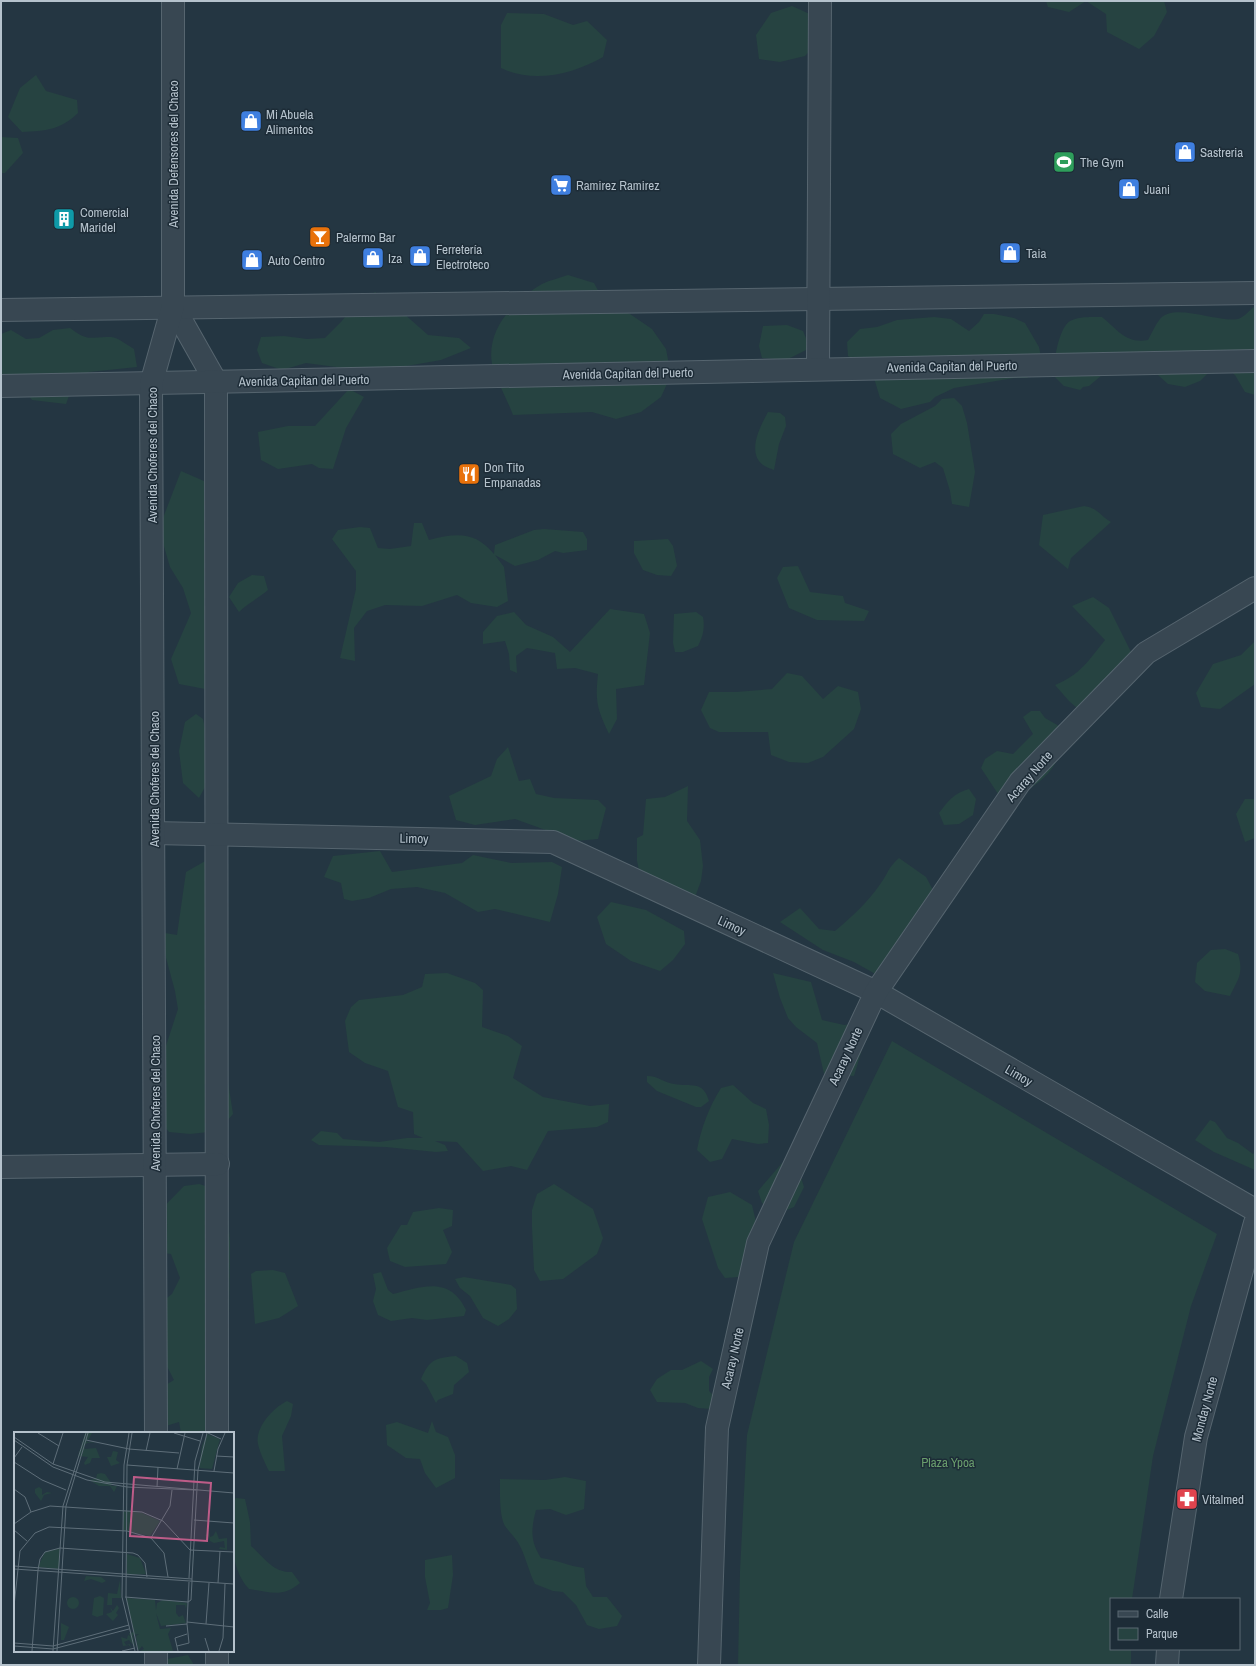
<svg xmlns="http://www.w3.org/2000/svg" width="1256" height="1666" font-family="'Archivo Narrow',sans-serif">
  <rect width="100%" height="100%" fill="#243642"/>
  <g fill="#264341">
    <polygon points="1046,1 1164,1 1167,12 1154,36 1139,49 1107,32 1106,14 1086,1 1069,12 1048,7"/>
    <polygon points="792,6 812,15 820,40 805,56 780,62 759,59 756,35 771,13"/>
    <path d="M507,13L544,14L573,25L587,21L607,40L603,57C574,74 533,84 501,68V25Z"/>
    <path d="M36,75L46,91L77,100L78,113C60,130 46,131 22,132L8,117L20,88Z"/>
    <polygon points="1,137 18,138 23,153 5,173 1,173"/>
    <path d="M568,275L594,283L606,305L630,314L652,329L666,349L671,375L661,397L641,412L616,419L592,412L513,415C508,401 495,378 492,364C486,329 514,300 542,284C550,280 560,278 568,275Z"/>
    <polygon points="375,292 394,305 428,335 459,338 471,348 441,360 401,367 351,369 306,363 282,370 262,363 257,350 261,337 284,336 307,339 325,338 341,322 355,305"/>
    <path d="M1255,306V395L1245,392L1235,375L1229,370H1211L1200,381L1185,387L1168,384L1158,375L1147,370L1121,375H1102L1089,386L1083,387L1080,390L1064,386L1053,375C1054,362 1058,329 1070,321C1079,316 1092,317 1102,317C1118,330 1126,344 1148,340C1152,333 1155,325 1160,319C1174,302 1218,323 1238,319C1243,318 1250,310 1255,306Z"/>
    <polygon points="984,314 994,314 1014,318 1025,323 1039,347 1041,357 1038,369 1027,378 1014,378 954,388 935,397 930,402 901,409 880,398 871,368 859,364 848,356 847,342 860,329 877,327 897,320 934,317 951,319 969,331 979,322"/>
    <polygon points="787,325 803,331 810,348 786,360 762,358 759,346 763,326"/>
    <path d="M70,328C90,343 90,336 111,337C118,337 128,346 134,349L137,367L89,372L73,385L66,404L32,400L13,376L1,379V334L11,330L26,339L39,338L53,330Z"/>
    <polygon points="349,389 364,397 346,428 333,469 319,468 312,464 278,469 261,460 258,432 288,426 315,426"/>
    <polygon points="954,398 962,406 967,423 975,472 969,507 952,504 950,491 943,468 935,462 920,468 893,454 891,434 901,424 935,406 942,399"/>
    <path d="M768,412L780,413L785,417L786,426L779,444L774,470C771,469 766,467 763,465C746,452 761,425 768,412Z"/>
    <polygon points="181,471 204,481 216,506 211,664 205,689 179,684 171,659 191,613 183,588 170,567 163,543 163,518"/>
    <path d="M1084,506C1098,508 1099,515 1111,522L1071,558L1068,569L1039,545L1043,515Z"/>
    <path d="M414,523H422L429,540C456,533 475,531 494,554L495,545L534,530L544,529L583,532L587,539V550L563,553L555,551L538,560L515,566L495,555L504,567L508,601L497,607L471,603L457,595L422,606L385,605L367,611L354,628L355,661L340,658L356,589V571L332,539L338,530L360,527L370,528L378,548L390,549L411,546Z"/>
    <polygon points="668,539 673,546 677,566 671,576 657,575 643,570 634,553 634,541"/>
    <polygon points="798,566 810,592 843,596 845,603 869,611 864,621 817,620 789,608 777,578 783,567"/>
    <path d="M252,575L264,576L268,590C259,598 248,603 239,612L229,597L238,583Z"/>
    <path d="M1093,597L1109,608L1133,656L1077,708L1069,701L1055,685C1080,675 1089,660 1105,640L1072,606Z"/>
    <path d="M610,609L644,614L650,633L644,685L616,689L617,719L609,734C597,708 595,702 598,674L575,668L557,669L555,653L527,648L516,656L517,673L510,670L509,654L505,641L483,644V632L497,616L514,612L526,625L553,637L570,652Z"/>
    <path d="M696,612L703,617C705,628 703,636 698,646L683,652H675L673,643L674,614Z"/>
    <polygon points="1255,641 1255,684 1220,709 1201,707 1196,693 1213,664 1241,655"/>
    <polygon points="787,673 802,676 823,699 838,686 858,692 861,709 854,729 823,757 808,763 789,762 771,755 768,732 719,732 710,728 701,710 709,692 736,692 772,689"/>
    <path d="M1031,711H1040L1045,718L1059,726C1059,735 1061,747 1059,755C1052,776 1032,788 1014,798L998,794L981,768L985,759L997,751L1013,754L1033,734L1023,717Z"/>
    <polygon points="196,714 203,719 209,746 211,776 199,798 183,783 179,751 185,722"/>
    <polygon points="508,747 519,781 530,779 536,794 554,798 598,800 606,808 598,839 576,841 515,819 475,825 456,820 449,796 491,776 497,759"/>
    <polygon points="688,786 687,821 700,840 703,866 701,881 695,897 642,883 637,861 637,838 643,835 646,799 665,797"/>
    <path d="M969,789L976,799L973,815L959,824L944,825L939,813C948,801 954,793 969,789Z"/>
    <polygon points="1245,799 1255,799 1255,838 1245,842 1236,814"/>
    <polygon points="380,851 392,872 462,863 473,855 511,863 552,862 562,867 558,894 550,922 495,909 478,912 445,893 417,887 391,889 369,898 352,901 344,899 341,883 324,877 333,856"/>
    <path d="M899,858L926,877L940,903L879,976L854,962L823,950L780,922L800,908L819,929L835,931C854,915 867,903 881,883C889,872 887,869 899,858Z"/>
    <polygon points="207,860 226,1069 233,1114 218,1131 190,1134 169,1132 147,1104 178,1009 175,991 159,932 177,935 186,872"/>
    <polygon points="611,902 646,910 684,931 685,944 673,960 660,971 631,961 606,944 597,917"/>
    <path d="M1225,949L1238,954C1244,974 1238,979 1230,996L1205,991L1195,982L1197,963L1211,950Z"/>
    <polygon points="447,973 475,983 483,990 482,1027 508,1036 522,1046 513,1078 543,1097 590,1106 609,1104 608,1122 597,1127 548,1131 527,1170 511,1166 483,1171 457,1142 435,1141 445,1145 448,1151 436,1152 386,1147 319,1145 311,1140 321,1131 337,1133 343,1139 379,1142 407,1138 423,1138 414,1134 413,1112 398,1107 388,1071 365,1063 349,1052 345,1021 351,1007 359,1000 403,995 422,987 425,974"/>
    <polygon points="773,973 811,982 822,1020 844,1025 860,1023 866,1036 854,1076 824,1074 817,1043 796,1027 788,1018 780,998"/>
    <polygon points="892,1041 1217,1234 1191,1306 1153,1456 1132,1599 1111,1599 1111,1649 1131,1649 1131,1665 738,1665 740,1571 747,1435 794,1242"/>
    <path d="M647,1076C659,1076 664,1083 674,1084C691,1087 703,1080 709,1101L701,1107H696L657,1091L647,1082Z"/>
    <path d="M733,1085L753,1103L766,1109L769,1125L768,1143L758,1144L732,1139L722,1159L710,1162L697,1150C701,1128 709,1107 721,1088Z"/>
    <polygon points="1210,1120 1215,1122 1227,1138 1238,1143 1253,1154 1255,1152 1255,1170 1214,1152 1195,1140"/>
    <polygon points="782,1163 798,1168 804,1187 794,1207 777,1214 762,1203 758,1191"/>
    <polygon points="199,1184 226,1192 230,1243 229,1313 223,1344 216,1433 181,1433 179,1422 156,1429 144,1413 147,1396 174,1380 151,1335 150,1311 172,1294 180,1278 171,1254 150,1251 147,1224 184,1186"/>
    <polygon points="554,1184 593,1209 603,1238 597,1254 563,1279 540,1281 534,1270 532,1227 532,1210 537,1194"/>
    <polygon points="730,1192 752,1205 756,1222 743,1267 738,1277 725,1278 718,1268 702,1219 708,1197"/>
    <polygon points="439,1208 453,1210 452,1226 443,1230 452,1252 446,1264 405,1267 390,1261 387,1248 401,1225 407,1225 413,1212"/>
    <polygon points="273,1270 285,1273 298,1306 279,1318 255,1324 251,1274 256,1271"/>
    <path d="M381,1272L388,1290L393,1294C423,1286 450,1276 466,1310L464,1316L427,1320L412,1318L391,1321L378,1315L373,1301L376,1289L373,1274Z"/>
    <polygon points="464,1277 511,1285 516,1289 517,1309 509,1319 498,1326 483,1318 470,1296 460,1288 455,1279"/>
    <path d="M456,1356L467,1363L469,1372L454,1385L453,1394L438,1400L436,1403L426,1384L421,1379C430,1359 435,1358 456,1356Z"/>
    <polygon points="701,1361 713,1369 709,1377 709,1391 718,1400 712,1409 698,1408 685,1403 657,1402 650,1390 657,1379 671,1370 682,1370"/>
    <path d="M287,1401L293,1404L291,1416L282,1436L285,1471H269C265,1463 260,1453 258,1444C255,1427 273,1408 287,1401Z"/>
    <polygon points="432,1421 436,1432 448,1437 455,1455 455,1478 436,1488 425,1473 420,1459 406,1458 387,1445 386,1425 397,1422 428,1433"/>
    <path d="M565,1477L586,1481L584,1509L566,1515L550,1509L536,1510C531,1529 530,1541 541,1558C558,1560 568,1566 584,1568L586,1586L593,1597H607L622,1616L617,1626L599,1629L587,1625L576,1605L563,1592L553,1591L535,1584C529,1572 526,1558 520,1546C516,1538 510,1533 505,1526C499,1516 500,1491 500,1479L545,1480Z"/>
    <path d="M236,1498L245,1499L250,1522L251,1546C264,1557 273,1573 292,1572L300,1583C282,1598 270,1592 249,1589C227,1564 233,1531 233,1500Z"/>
    <polygon points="452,1555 453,1575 448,1608 441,1610 427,1610 430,1603 425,1577 425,1560"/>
    <polygon points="188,1655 194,1665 163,1665 167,1659"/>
  </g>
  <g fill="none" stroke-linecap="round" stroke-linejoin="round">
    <g stroke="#56656f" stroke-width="24">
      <g id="minor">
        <polyline points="173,306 216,382 217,1433"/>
        <polyline points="1,310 1255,293"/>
        <polyline points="818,369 820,1"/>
        <polyline points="1,386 1255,361"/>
        <polyline points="154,833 553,842 876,992 1255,1210"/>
        <polyline points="1,1167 218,1164"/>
        <polyline points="156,1433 151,384 173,306 173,1"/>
        <polyline points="1171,1599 1196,1437 1255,1223"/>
        <polyline points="156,1651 156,1665"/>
        <polyline points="217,1665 217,1651"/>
        <polyline points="709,1665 717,1428 758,1243 876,992 1020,782 1146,653 1255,588"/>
        <polyline points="1167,1665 1168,1649"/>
      </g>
    </g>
    <use href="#minor" stroke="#384752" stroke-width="22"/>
  </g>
  <defs>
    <g id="shop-square" transform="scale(1.15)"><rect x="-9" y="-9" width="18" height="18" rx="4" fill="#3f7fe0" stroke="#1d2c37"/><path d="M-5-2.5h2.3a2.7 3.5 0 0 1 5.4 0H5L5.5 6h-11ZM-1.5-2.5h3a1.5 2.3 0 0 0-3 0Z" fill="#fff"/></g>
    <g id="stadium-square" transform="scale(1.15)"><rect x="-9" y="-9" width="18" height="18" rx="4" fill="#2e9e5b" stroke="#1d2c37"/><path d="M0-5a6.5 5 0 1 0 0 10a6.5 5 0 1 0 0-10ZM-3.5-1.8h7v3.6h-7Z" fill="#fff"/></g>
    <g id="supermarket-square" transform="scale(1.15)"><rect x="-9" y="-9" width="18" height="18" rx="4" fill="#3f7fe0" stroke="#1d2c37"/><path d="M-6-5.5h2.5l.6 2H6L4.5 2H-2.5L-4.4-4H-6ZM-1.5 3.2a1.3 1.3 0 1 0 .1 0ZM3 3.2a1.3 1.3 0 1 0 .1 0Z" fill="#fff"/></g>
    <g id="building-square" transform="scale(1.15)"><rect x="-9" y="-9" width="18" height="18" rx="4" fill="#0f9aa8" stroke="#1d2c37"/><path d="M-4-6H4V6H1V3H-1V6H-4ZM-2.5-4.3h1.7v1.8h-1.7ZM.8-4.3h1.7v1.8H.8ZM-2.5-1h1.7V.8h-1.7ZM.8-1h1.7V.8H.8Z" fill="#fff"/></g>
    <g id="bar-square" transform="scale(1.15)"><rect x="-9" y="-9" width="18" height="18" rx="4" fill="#e8710a" stroke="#1d2c37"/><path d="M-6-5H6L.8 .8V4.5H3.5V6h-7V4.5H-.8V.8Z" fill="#fff"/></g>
    <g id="restaurant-square" transform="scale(1.15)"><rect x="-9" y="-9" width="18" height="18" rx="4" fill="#e8710a" stroke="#1d2c37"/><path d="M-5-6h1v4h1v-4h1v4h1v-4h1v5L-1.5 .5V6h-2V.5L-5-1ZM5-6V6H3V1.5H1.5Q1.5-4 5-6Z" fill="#fff"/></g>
    <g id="pharmacy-square" transform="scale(1.15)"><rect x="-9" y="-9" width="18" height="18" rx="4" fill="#e0444e" stroke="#1d2c37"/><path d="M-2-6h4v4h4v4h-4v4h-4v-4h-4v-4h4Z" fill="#fff"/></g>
  </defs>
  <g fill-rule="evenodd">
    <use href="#shop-square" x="251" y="121"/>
    <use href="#shop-square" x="1185" y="152"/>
    <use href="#stadium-square" x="1064" y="162"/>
    <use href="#supermarket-square" x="561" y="185"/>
    <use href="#shop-square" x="1129" y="189"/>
    <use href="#building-square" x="64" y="219"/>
    <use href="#bar-square" x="320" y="237"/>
    <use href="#shop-square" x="1010" y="253"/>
    <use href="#shop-square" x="420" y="256"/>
    <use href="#shop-square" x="373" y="258"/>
    <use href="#shop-square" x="252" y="260"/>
    <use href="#restaurant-square" x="469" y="474"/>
    <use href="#pharmacy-square" x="1187" y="1499"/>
  </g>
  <g text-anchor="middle" stroke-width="3" stroke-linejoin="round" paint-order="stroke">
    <g font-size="13" fill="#b5c2cc" stroke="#1d2c37" text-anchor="start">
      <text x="266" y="119">Mi Abuela<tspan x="266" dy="15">Alimentos</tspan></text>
      <text x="1200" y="157">Sastreria</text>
      <text x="1080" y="167">The Gym</text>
      <text x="576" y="190">Ramirez Ramirez</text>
      <text x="1144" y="194">Juani</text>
      <text x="80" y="217">Comercial<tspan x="80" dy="15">Maridel</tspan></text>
      <text x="336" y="242">Palermo Bar</text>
      <text x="436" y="254">Ferretería<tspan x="436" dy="15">Electroteco</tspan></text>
      <text x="1026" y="258">Taia</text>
      <text x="388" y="263">Iza</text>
      <text x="268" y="265">Auto Centro</text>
      <text x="484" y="472">Don Tito<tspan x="484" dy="15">Empanadas</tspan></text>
      <text x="1202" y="1504">Vitalmed</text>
    </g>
    <g font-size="13" fill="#b5c2cc" stroke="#1d2c37">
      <text transform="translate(173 154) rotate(-90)" y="5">Avenida Defensores del Chaco</text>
      <text transform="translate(952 366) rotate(-1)" y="5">Avenida Capitan del Puerto</text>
      <text transform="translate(628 373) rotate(-1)" y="5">Avenida Capitan del Puerto</text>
      <text transform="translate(304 380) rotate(-1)" y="5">Avenida Capitan del Puerto</text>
      <text transform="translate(152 455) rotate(-90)" y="5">Avenida Choferes del Chaco</text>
      <text transform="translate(1029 776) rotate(-49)" y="5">Acaray Norte</text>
      <text transform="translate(154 779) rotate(-90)" y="5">Avenida Choferes del Chaco</text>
      <text transform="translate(414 838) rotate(1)" y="5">Limoy</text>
      <text transform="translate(732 925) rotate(25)" y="5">Limoy</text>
      <text transform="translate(845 1056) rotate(-65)" y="5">Acaray Norte</text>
      <text transform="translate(1019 1075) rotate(30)" y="5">Limoy</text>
      <text transform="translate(155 1103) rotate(-90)" y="5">Avenida Choferes del Chaco</text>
      <text transform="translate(732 1358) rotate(-77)" y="5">Acaray Norte</text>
      <text transform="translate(1204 1409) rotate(-75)" y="5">Monday Norte</text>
    </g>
    <g font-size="13" fill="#6a9e6d" stroke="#1d2c37">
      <text x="948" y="1467">Plaza Ypoa</text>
    </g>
  </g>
  <g transform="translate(14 1432)">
    <rect width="220" height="220" fill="#243642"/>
    <path d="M71,1H78L73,10L83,11H73L70,14L71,17L82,16L86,26H78L76,31L71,33L70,31L74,25L64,24ZM193,2L206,7L198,37L185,36L188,14ZM99,19L104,20L102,28L106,31L97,34L93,25H97ZM87,41L91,42L98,52L97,54H103L100,60L96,54H85L75,48L82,47L83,42ZM25,55L28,57V63L33,60L38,61L30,63L27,69L21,61V57ZM114,79L128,81L146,89L136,104L109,98V80ZM195,99L196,105L199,104L202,99L205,107L213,106V118L205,117L206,115L211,116L210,109L200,111L196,109L195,105L191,104ZM46,116L45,137L24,135L31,120ZM113,122L126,126L132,142L113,143ZM72,144L87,145L92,149L88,151L77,147L70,149ZM106,148L107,166H98V173H93L94,161L103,162ZM86,164L90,166L89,183L83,185L78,183L80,166ZM53 171a6 6 0 1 1 12 0a6 6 0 1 1-12 0ZM112,166L141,168L142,178L143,171L149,168L173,171L172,177L171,173H162V181L165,185L169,183L172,191L147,194L142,181L146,197L157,196L154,202L159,219H126L130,217L128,214L124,219L122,204L125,202L119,203L121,215L115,208L110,210L112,213L116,212L117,216L115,213L109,214L107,205L113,207L114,203L116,204L115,201L120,200ZM103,173L105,176L102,181L104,183L99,189L92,182L98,180L96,175L99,179ZM47,191L55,195L50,208H47Z" fill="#264341"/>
    <path fill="none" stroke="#5e6e79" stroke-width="1" d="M24,1L45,14M115,1L110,33L108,165L121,219M118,1L113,33L112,165L124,219M160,1L186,9M194,1L207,7M0,5L39,32L91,50L220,61M0,8L39,35L73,48L113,55L182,58M72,8L115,17L165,21M132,19L136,1M202,24L220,25M0,26L8,15M0,30L28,48L52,58M39,32L49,1M113,33L220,41M163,37L171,1M200,39L204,17L211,1M143,55L144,35M0,57L11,65L17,80M180,88L220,91M0,92L17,80L36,74L128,80L149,89L176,118L220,120M0,98L13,109M137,106L156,74L158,58M0,134L178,147V149M0,137L220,152M175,146L181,29L189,1M178,147L184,38L193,1M204,151L206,119M111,165L174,170M174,170L177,168L178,149M0,174L6,119L21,101L35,95L113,99L137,106L150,121L154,145M173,190L220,195M192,192L195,151M152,194L173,192M191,206L195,219M0,211L39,214L115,193M0,214L39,217L115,197M163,214L175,211L173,192L175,150M18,219L24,138L26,127L31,120L46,116L119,121L124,123L131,131L133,145M39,219L49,74L72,1M43,219L52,74L74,1M108,219L121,216M164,219L161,206L173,202M205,219L209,206L211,152"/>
    <path fill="#bd5c88" fill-opacity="0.15" stroke="#bd5c88" stroke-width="2" d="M120,45L197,51L193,109L116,104Z"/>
    <rect width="220" height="220" fill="none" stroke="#b5c2cc" stroke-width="2"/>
  </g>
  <rect width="1256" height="1666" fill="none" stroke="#b5c2cc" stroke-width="4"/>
  <rect x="1110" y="1598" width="130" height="52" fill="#1d2c37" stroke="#5a6873"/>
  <rect x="1118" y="1611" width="20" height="6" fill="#384752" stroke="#5a6873"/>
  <text x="1146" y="1618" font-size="12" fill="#b5c2cc">Calle</text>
  <rect x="1118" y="1628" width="20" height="12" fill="#264341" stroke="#5a6873"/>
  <text x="1146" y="1638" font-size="12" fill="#b5c2cc">Parque</text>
</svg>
